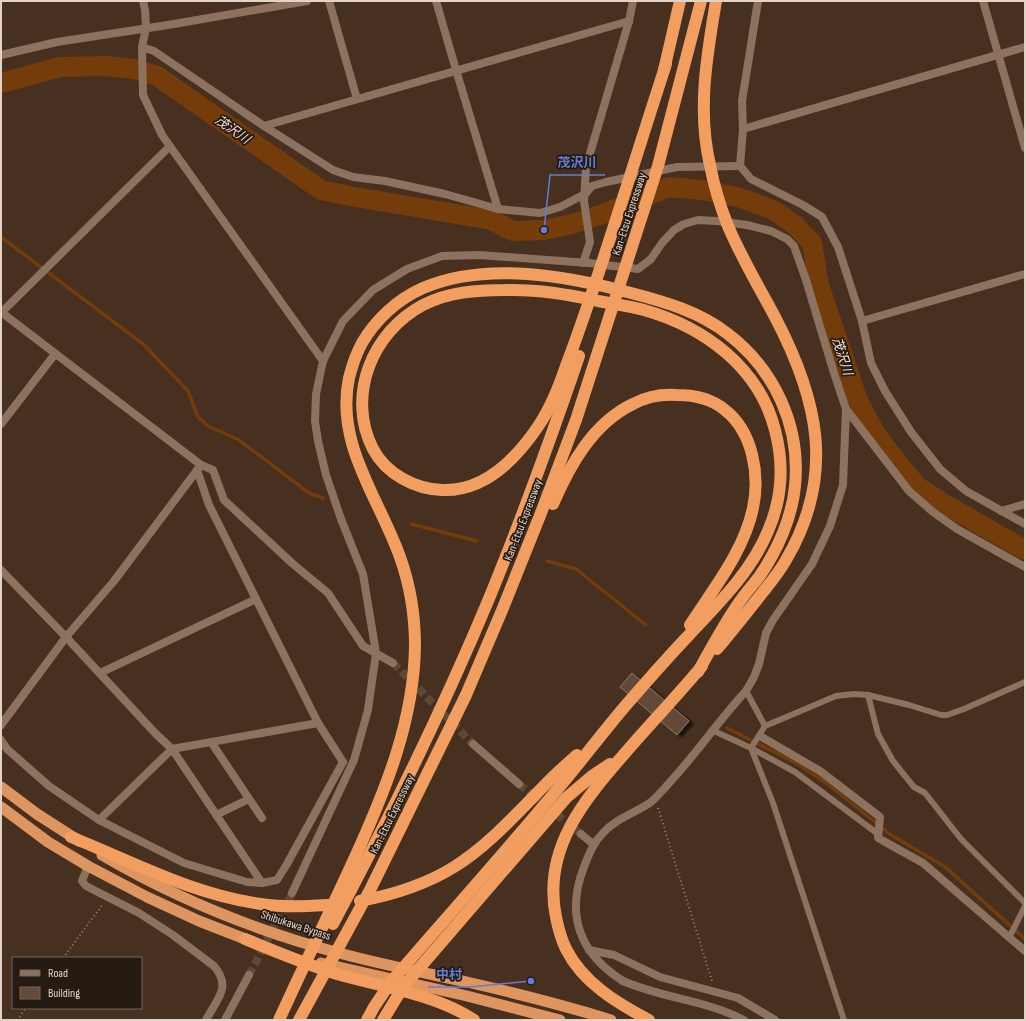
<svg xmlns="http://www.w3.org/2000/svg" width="1026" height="1021" font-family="'Sofia Sans Condensed','Noto Sans JP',sans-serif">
  <defs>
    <filter id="shadow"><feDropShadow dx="4.5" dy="2.5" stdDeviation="1" flood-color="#0009"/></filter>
  </defs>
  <rect width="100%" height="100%" fill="#47301f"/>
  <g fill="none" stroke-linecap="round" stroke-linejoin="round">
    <g stroke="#733c0a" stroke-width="3.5">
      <polyline points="1,237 143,344 188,391 198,417 208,426 239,440 309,493 323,498"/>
      <polyline points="411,524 477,541"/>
      <polyline points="547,561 576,569 646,625"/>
      <polyline points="727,728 798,764 829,785 891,835 944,866 1025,939"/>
    </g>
    <polyline stroke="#733c0a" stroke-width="20" points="1,83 60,67 106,66 134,69 157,76 321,190 350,196 491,220 513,231 544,230 572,224 603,214 669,187 702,190 738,197 773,210 795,225 812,243 819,285 857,398 875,433 897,462 917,486 946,505 1025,550"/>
  </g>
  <polygon fill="#634a39" stroke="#917664" filter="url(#shadow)" points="632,673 689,721 677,735 620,687"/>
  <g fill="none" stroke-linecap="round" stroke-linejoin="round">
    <g stroke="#5e4838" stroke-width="8" stroke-dasharray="8 4" stroke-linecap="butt">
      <polyline points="393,663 473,744"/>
      <polyline points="519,784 581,834"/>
      <polyline points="249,975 292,893"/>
    </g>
    <g stroke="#998679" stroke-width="2" stroke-dasharray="1 3" stroke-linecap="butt">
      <polyline points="658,808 712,981"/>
      <polyline points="63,958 103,904"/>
      <polyline points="17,1020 26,1008"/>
    </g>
    <g stroke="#8d7260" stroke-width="6">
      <polyline points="746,691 765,726"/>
      <polyline points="868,695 878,734 893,761 914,787 925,793 961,839 1025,903"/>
      <polyline points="714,731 751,748 795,772 878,834"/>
      <polyline points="1009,938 1025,906"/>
      <polyline points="844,1020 773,803 751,748 765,726 836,696 854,694 868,695 909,705 941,715 947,715 964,709 1025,682"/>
    </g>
    <g stroke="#8d7260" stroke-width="8">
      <polyline points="329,1 357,99"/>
      <polyline points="436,1 456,70 498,209"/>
      <polyline points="758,1 742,101 743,129 740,166 751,179 803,205 822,217 838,247 862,321 871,363 885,391 911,432 940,469 966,491 1025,524"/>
      <polyline points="983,1 1025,148"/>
      <polyline points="146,28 142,47 143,95 162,135 323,361"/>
      <polyline points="142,47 154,51 264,126 333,170 353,177 385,181 445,194 498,209 540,213 560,207 585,194 592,186 606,182 677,167 740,166"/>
      <polyline points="264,126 629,21"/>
      <polyline points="743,129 1025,47"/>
      <polyline points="583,263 590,242 584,201 586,167 629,21 633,1"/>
      <polyline points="1,312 201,465 213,470 224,500 293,564 328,593 363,646 393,663"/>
      <polyline points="1,313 170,146"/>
      <polyline points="862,321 1025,274"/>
      <polyline points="1,424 55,354"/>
      <polyline points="197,470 209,505 318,723 343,762"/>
      <polyline points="1001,511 1025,504"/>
      <polyline points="1,570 66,637 155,733 172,749 262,883"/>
      <polyline points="100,673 256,599"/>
      <polyline points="1,725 66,637 114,581 201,465"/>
      <polyline points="760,736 820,771 880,817 878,838 923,863 1025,951"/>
      <polyline points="1,740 7,749 49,786 99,820 184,863 247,882 262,883 277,880 287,864 343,762"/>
      <polyline points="211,742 262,818"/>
      <polyline points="473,744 519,784"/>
      <polyline points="216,815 249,799"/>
      <polyline points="99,820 172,749 318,723"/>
      <polyline points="581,834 593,844"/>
      <path d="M88,866L82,881L86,886L139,913L173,935L214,966C232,987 217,999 206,1020"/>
      <polyline points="292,893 354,760 368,710 376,653 363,574 341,519 326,475 318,441 315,421 316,394 323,361 343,321 373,290 407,269 442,256 479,255 589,263 638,269 651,259 662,243 674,230 684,224 698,220 717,221 747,225 771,231 787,239 794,246 806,280 834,373 846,409 909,491 933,512 957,529 1025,567"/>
      <polyline points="589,950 614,955 660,977 738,998 775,1020"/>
      <path d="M623,981C580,954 565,915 584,867C589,854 593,843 603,833C616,818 636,813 651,802C658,796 664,789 670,782C697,753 719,720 746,691L754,677L759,664L766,633L773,620L812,564L830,526L843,485L846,409"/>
      <polyline points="225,1020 249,975"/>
    </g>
    <g stroke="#8d7260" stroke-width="8">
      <polyline points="143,1 145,10 146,28"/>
      <polyline points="1,55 57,42 168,25 307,1"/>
      <path d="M623,981C662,998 708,1001 744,1020"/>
    </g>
    <g stroke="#de9560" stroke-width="11">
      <polyline points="1,787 37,814 79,841"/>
      <polyline points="1,807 48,842 88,866 147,897 199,921 253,942"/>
      <path d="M102,855C177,899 259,932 343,954C384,965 426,973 467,982C515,993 563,1005 611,1020"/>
      <polyline points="321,963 467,996 560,1020"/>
    </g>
    <g stroke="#f29e60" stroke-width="12">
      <path d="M716,1C707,55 697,110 710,165C714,186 720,206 728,226C741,257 759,287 775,317C818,399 836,475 786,560C780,571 771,582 763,592C748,611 733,630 717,649"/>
      <polyline points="664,70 680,1"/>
      <path d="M553,504C570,465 593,423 633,404C646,397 662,394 677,395C694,395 712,399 725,410C753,432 760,475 753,508C744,551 714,588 690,625"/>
      <path d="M71,837C133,862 194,895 261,904C287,908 314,906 340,904"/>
      <path d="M360,901C392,895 425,885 454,867C488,846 516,814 544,786C554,775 566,765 577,755"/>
      <path d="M333,924C389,819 442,711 488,601C521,521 551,438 579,356"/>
      <path d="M245,939C276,952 306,964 337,974C379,986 438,995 474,1020"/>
      <path d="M279,1020C304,965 331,910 356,855C386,789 414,720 415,646C415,616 410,585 400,557C379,498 335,444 349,378C352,366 356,354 362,343C376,319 398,299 423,288C486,261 568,276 631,293C666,302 700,312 728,334C775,370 801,427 795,486C792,518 777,551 759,577C751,587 743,596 736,607C722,628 710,650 698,672"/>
      <polyline points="299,1020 371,888 466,695 503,608 541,513 576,420 658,166 701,1"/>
      <path d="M367,1020L374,1007L390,983C445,919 502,856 556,791C580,763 602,733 627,704C647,681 668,657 689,635C719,603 751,572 768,531C782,499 784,464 775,430C759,367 704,327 644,310C629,306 613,304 598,301C568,294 536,289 505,290C477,290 448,292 423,305C372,332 346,396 373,449C386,474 415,489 442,490C485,492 517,458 539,425C551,407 559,387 566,366C576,340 585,313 594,287C619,212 642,138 666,64"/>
      <polyline points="383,1020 403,987 566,798 592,776 610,764"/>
      <path d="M649,1020C617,1003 583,983 566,949C561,939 558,927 556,917C542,849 584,800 626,752C651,723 678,695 702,666"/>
    </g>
  </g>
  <g text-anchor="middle" stroke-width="3.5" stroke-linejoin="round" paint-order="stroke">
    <g font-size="12" fill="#e2d3c9" stroke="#251b13">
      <text transform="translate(629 214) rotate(-72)" y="4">Kan-Etsu Expressway</text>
      <text transform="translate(523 520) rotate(-69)" y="4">Kan-Etsu Expressway</text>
      <text transform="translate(392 814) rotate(-64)" y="4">Kan-Etsu Expressway</text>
      <text transform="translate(296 925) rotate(18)" y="4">Shibukawa Bypass</text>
    </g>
    <g font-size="13" font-style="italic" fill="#f4dfd1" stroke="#251b13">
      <text transform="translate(233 129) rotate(35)" y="5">茂沢川</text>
      <text transform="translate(843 356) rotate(72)" y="5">茂沢川</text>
    </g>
  </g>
  <path fill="none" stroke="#627dd3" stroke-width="1.5" d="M544 230L550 175H605M531 981L470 987H428"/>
  <g fill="#627dd3" stroke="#251b13" stroke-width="1.5">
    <circle cx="544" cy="230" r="4"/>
    <circle cx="531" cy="981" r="4"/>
  </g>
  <g font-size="13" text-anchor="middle" font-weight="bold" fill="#627dd3" stroke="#251b13" stroke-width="3.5" stroke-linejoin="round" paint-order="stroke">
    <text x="577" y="167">茂沢川</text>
    <text x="449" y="979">中村</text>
  </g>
  <rect width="1026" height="1021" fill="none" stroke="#e2d3c9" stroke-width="4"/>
  <rect x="12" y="957" width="130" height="52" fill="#251b13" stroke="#71655c"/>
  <rect x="20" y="970" width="20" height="6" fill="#8d7260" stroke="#71655c"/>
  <text x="48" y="977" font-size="12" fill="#e2d3c9">Road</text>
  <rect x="20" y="987" width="20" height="12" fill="#634a39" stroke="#71655c"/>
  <text x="48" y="997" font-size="12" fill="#e2d3c9">Building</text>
</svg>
